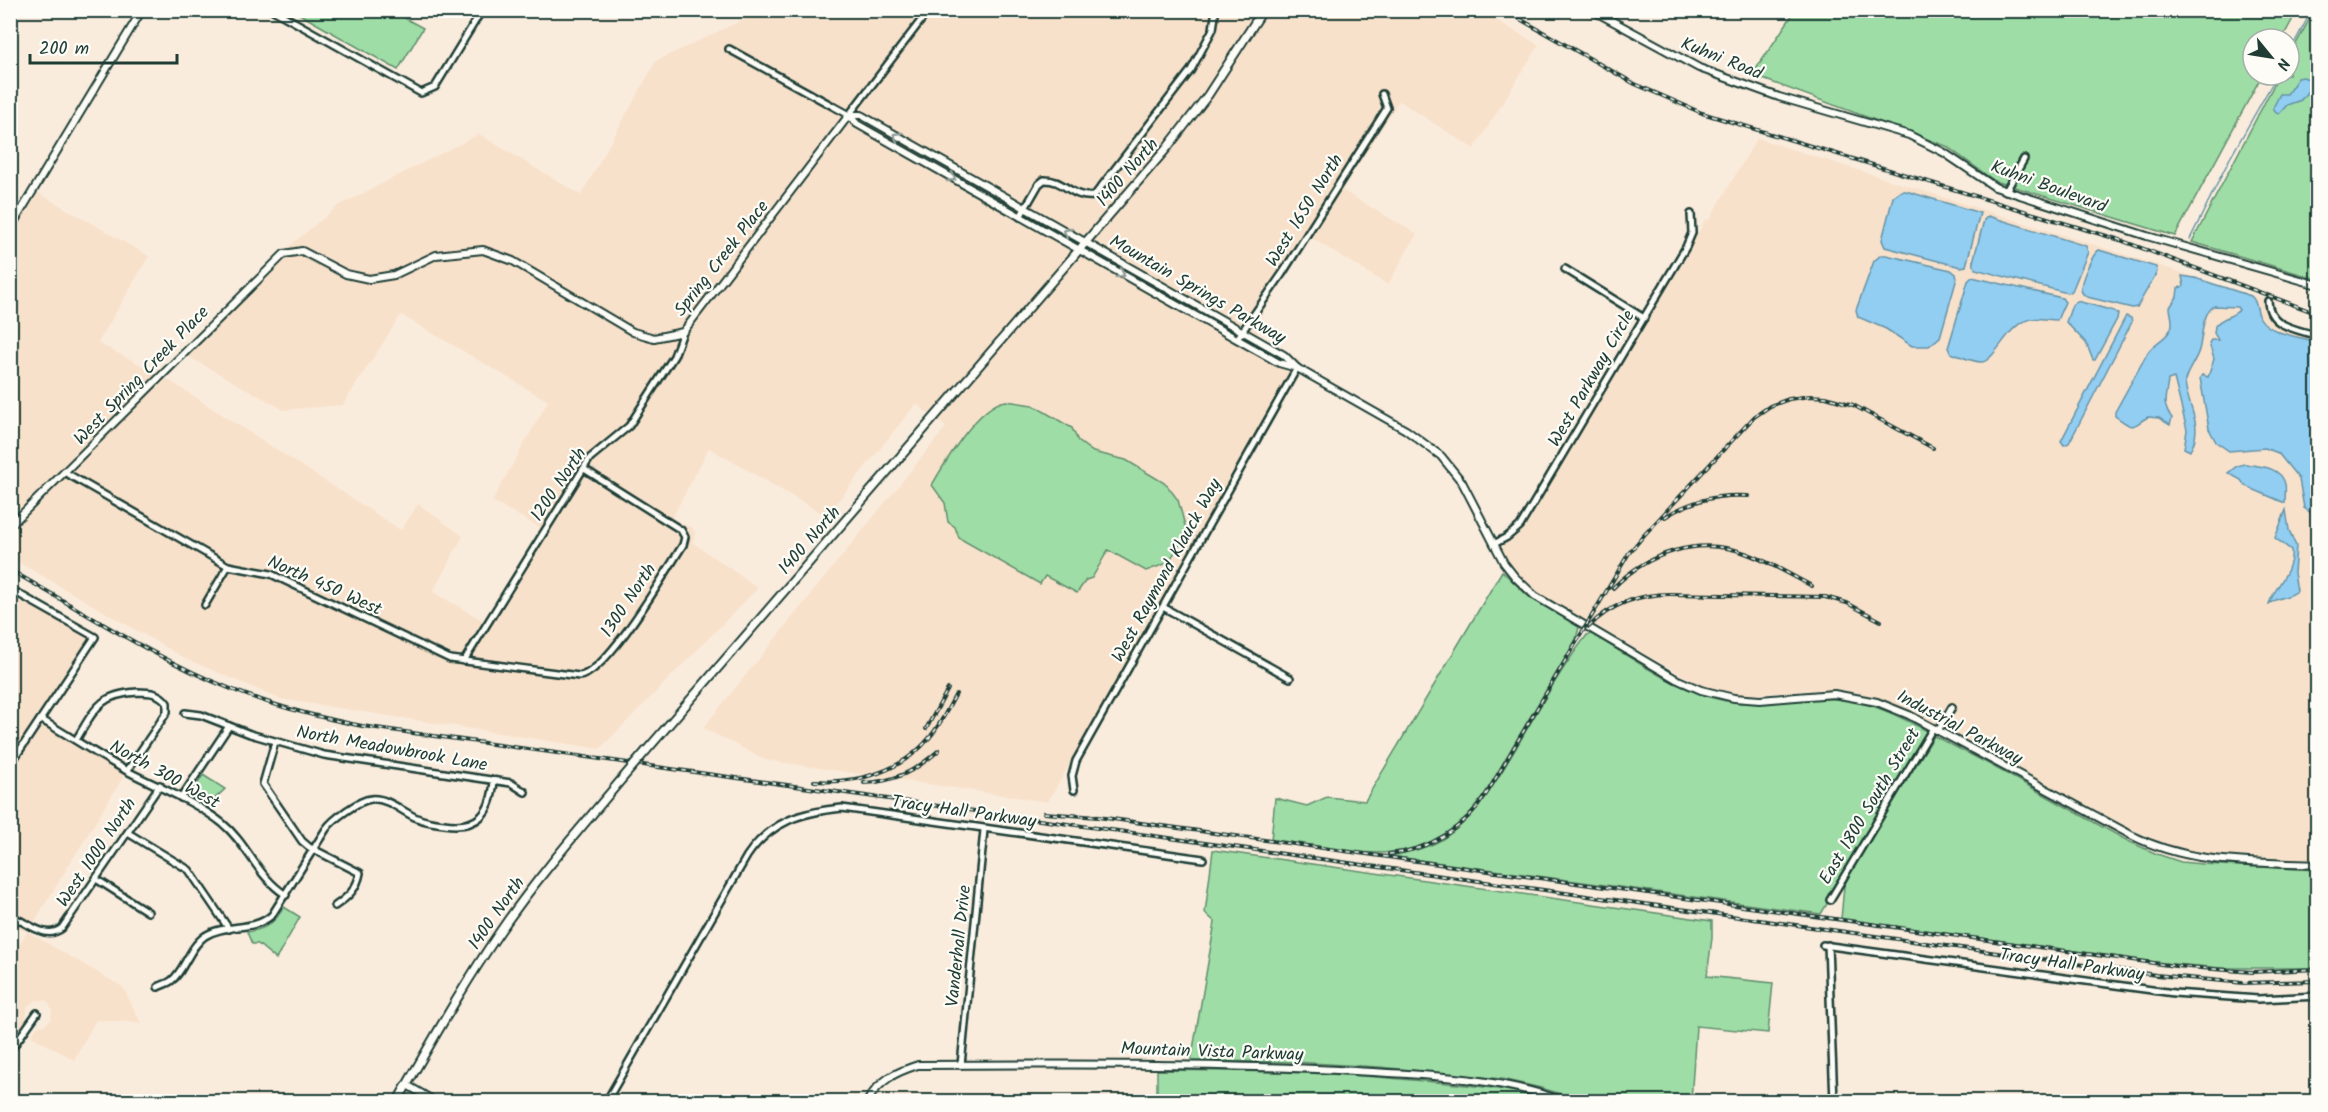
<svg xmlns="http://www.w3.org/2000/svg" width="2328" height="1112" font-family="Kalam,sans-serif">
  <rect width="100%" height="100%" fill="#faecdd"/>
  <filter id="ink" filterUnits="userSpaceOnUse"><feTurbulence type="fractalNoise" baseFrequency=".0167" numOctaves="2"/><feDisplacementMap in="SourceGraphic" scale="12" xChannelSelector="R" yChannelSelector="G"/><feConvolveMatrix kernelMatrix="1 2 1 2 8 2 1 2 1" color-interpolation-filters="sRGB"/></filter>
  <g filter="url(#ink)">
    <g fill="#f8e1cb">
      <polygon points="1479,10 1539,45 1474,149 1399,101 1342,190 1417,234 1388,285 1311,238 1255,325 1259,335 1301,361 1048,802 765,760 703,728 946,427 916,404 826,516 709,448 672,518 682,525 692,527 696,535 692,542 758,588 600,749 280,699 186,659 11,558 11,218 30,188 149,256 98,343 161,375 401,530 418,504 463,536 433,592 488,623 544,530 492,501 548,401 401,315 343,405 284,410 182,353 294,242 338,206 479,134 581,195 656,61 761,11"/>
      <polygon points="1757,138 2262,298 2265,301 2267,315 2275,326 2317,340 2317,861 2199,854 2156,842 1904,708 1871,695 1828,689 1747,695 1717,690 1698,684 1544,597 1529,586 1508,561 1501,552 1503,546 1524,528 1706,219 1709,220"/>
      <polygon points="11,589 95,637 42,719 127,771 28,932 123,987 141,1023 96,1020 74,1060 31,1036 37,1027 46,1024 51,1019 52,1009 47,1001 36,1000 28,1006 25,1022 20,1030 11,1024 11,958 27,932 10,925"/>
    </g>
    <g fill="#9fdda6" stroke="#5f8d6d" stroke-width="1.5">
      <polygon points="294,11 392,11 423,28 398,70"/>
      <polygon points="1795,11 2297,11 2282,39 2253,39 2253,75 2262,75 2175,236 1995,181 1946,146 1752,75"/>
      <polygon points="2314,11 2317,11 2317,279 2192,242 2279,75 2289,75 2289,57"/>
      <path d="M1006,401L1033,405L1072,428L1078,441L1093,452L1126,460L1166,484L1178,500L1187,533L1168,563L1146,571L1108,550L1092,578L1086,580L1077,593L1045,576L1040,584L959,538L955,527L948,522L945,503L932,485C946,461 978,405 1006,401Z"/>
      <path d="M1502,571L1528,596L1579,627L1576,639C1555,676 1533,713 1511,749C1498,772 1485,798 1466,817C1448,836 1419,850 1393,852C1353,856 1310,845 1271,840L1275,798L1307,806L1327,797L1365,801Z"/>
      <path d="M1592,634C1633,659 1678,692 1726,701C1763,708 1798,697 1835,699C1870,701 1899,716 1929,732L1821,914L1389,856C1406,852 1425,849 1441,840C1477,818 1495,783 1516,748C1538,710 1560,670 1587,635Z"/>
      <polygon points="1934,736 1985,762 2128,841 2157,854 2181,862 2202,864 2317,870 2317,968 2221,968 2163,963 1841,919 1844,886 1853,866"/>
      <polygon points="203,775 225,789 207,806 190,796"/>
      <polygon points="1213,850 1712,921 1712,938 1707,976 1773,983 1768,1033 1696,1026 1691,1102 1585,1101 1541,1088 1502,1079 1379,1067 1294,1062 1191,1061 1215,922 1205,913"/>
      <path d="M284,907L300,917L276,959L258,944H252L247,932C266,929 275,923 284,907Z"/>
      <path d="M1157,1070C1242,1071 1327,1072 1412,1080C1460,1084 1508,1088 1556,1101L1151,1102L1157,1100Z"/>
    </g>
    <g fill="#92cdf2" stroke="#6493a6" stroke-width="1.5">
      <polygon points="2303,77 2317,82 2317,88 2310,88 2301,100 2287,105 2279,114 2276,113 2273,108 2280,94 2287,94 2298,78"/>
      <polygon points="1901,191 1906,191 1980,213 1966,266 1961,267 1885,247 1882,240 1893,197"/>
      <polygon points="1988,216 2086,246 2088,252 2072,291 2067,293 1975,269 1973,262 1984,220"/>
      <path d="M2099,250L2156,267L2157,272L2137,307L2132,308L2087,297C2084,295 2082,294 2081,290C2080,282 2092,254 2099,250Z"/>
      <polygon points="1881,255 1886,255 1951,270 1956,274 1957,278 1940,337 1929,346 1912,346 1886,329 1858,317 1856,310 1874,261"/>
      <path d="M2182,276L2195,278L2251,296C2258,302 2256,310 2260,318C2269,334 2301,337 2317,342V517L2304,508L2299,479L2278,453L2265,448L2229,451L2216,442L2209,429L2200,378L2202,375L2208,377L2214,359L2209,343L2211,340H2218L2214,333L2215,326C2221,317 2233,317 2239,310L2237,307L2214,306C2201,315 2203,336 2199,350C2196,361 2187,370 2185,381C2187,408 2205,424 2190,451L2184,448L2187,430L2174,378L2168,380C2167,396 2160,403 2172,418L2170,425L2159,418L2148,417C2130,427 2136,431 2115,416V412L2148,352C2154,342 2173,336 2172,322C2172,316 2170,313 2170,307L2177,297L2178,288L2184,286Z"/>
      <path d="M1972,277L2062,298L2065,302L2057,320C2046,320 2036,316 2025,321C2009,326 1993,362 1982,362C1973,362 1959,356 1951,353L1948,348L1968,281Z"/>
      <polygon points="2077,301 2114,311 2118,314 2117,319 2095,360 2093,360 2086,343 2066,322 2072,305"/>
      <polygon points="2126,316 2131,318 2132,322 2069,443 2064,445 2061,441"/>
      <path d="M2244,464C2258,466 2281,466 2285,484C2286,486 2285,500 2285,503L2245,486L2241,480L2228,473L2237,466Z"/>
      <path d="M2286,510L2289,530L2296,546L2294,573L2297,591C2290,598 2277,597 2269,604C2274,587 2294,571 2291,550L2275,538Z"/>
    </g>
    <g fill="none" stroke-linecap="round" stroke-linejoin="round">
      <g stroke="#6493a6" stroke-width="1.5">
        <polyline points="10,13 16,10"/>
        <polyline points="2289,53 2312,10"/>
        <polyline points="2190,239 2229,160 2277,75"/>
      </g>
      <g stroke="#1f3d34" stroke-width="10">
        <g id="minor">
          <polyline points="273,10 421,93 435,87 482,10"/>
          <polyline points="729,49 849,115 929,10"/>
          <polyline points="2006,191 2024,159"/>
          <path d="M1020,217L1039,184L1044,180C1064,179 1072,199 1094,196L1191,70L1213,29L1215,16"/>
          <polyline points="1565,269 1644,318"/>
          <path d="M2268,301C2269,327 2297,329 2318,336"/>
          <polyline points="1237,339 1282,274 1387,108 1382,94"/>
          <path d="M66,473L228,566L271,574L450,659L579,676C607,674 666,571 683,545L685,537L681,530L584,469"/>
          <polyline points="1494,544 1507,537 1520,526 1686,247 1692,233 1691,214"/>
          <polyline points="10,589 95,637 10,765"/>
          <polyline points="205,605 228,566"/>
          <polyline points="1163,607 1290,678"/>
          <polyline points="464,661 590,458 629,426 674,356 683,332"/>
          <polyline points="185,713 201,715 250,734 324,755 511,783 525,792"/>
          <path d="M42,720C71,737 99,756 129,772C160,788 194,801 222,823C248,844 257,877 286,895"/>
          <polyline points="1938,731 1952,707"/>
          <path d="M76,740C95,709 99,694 138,692C150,692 160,693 167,703V712L127,771"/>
          <path d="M275,742L263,784L302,841L309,847L360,873C357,889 348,897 335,906"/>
          <polyline points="1074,790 1072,776 1076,761 1297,368"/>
          <polyline points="181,798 229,726"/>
          <polyline points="128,833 189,870 229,929"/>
          <polyline points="96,879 148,912"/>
          <polyline points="1830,900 1933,728"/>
          <path d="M10,916C28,922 45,941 62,928L160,785"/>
          <polyline points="1823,945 2174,993 2258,999 2318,996"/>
          <polyline points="1828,945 1834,1102"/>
          <path d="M158,987C161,985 167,984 171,981C184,972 189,947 205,936C225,923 254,932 272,915L326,829C333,819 359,800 371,799C387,797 404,813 417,818C426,822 435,823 444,824C478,829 491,814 494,781"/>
          <polyline points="10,1051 37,1013"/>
          <polyline points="961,1065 984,830"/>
          <path d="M606,1102L747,856C771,821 802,812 842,808L1203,859"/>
        </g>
      </g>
      <g stroke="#1f3d34" stroke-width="10">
        <g id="tertiary">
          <polyline points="1592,10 1699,68 1779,97 1909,135 1943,152 1995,187 2147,236 2318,285"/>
          <path d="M849,115H861L1284,355L1297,368L1406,430L1441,456L1462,482L1504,563L1515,577L1535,596L1676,679L1701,690L1734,698L1760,700L1834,694L1877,702L1909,715L2131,835C2190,865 2254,862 2318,865"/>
          <polyline points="849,115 857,124 1279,363 1297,368"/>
          <polyline points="10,229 142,10"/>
          <polyline points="10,526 284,254 302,251 346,274 369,279 394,275 436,255 483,250 513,261 633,332 654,338 683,332 849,115"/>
          <polyline points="407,1085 436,1102"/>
          <path d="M867,1102C879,1080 896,1072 918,1065C1064,1064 1209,1063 1355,1071C1425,1075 1499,1077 1566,1102"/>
        </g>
      </g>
      <g stroke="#1f3d34" stroke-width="11">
        <g id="secondary">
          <polyline points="646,751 1167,148 1208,95 1263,10"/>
          <path d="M397,1102C430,1045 462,987 499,933C536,879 579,830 621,780"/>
        </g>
      </g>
      <use href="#minor" stroke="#fdfcf7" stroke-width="5"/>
      <use href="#tertiary" stroke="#fdfcf7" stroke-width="6"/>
      <use href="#secondary" stroke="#fdfcf7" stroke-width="7"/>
      <g stroke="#1f3d34" stroke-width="4">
        <g id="rail">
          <polyline points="1504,10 1635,84 1702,113 2120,240 2318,314"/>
          <path d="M1665,517C1691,500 1718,494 1748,496"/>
          <path d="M10,570C83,611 154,658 231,689C273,706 317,717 362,726L2156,975L2244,983L2318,981"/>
          <path d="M1613,588C1647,553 1698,536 1745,553C1768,561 1790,575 1812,586"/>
          <path d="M1589,627C1610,604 1640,594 1670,594L1825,597L1847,603L1881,621"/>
          <polyline points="926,729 948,689"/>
          <path d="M814,781C857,784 902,772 930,737C941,724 948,708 956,694"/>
          <path d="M864,783C895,782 917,770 939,750"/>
          <polyline points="1044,813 1098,817 2175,966 2252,972 2318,969"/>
          <path d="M1389,854C1430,850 1465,828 1487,793L1629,553L1645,534L1754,417L1770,406L1789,399L1810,396L1826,397L1853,405L1933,448"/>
        </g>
      </g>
      <use href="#rail" stroke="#fdfcf7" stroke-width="1.5" stroke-dasharray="4.5" stroke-linecap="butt"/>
      <g stroke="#1f3d34" stroke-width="11" stroke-linecap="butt">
        <polyline id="secondary-bridge" points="621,780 646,751"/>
      </g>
      <use href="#secondary-bridge" stroke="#fdfcf7" stroke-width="7"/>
    </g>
    <defs><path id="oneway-chevron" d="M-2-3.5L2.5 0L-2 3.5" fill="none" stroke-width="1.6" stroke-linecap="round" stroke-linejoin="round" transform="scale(1.5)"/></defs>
    <g stroke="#8e9c96">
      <use href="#oneway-chevron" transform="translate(897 136) rotate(-150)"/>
      <use href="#oneway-chevron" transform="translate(952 178) rotate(30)"/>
      <use href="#oneway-chevron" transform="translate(1067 232) rotate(-150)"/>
      <use href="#oneway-chevron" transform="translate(1121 274) rotate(30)"/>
    </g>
  </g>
  <g text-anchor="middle" stroke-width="4.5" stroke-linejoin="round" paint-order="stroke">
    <g font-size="18" fill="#1f3d34" stroke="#fdfcf7">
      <text transform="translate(1722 58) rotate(22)" y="6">Kuhni Road</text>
      <text transform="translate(1127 172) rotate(-49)" y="6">1400 North</text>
      <text transform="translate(2049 186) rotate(20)" y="6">Kuhni Boulevard</text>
      <text transform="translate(1304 210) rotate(-58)" y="6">West 1650 North</text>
      <text transform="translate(721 258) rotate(-52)" y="6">Spring Creek Place</text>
      <text transform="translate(1198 289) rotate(30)" y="6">Mountain Springs Parkway</text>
      <text transform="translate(141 375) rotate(-46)" y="6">West Spring Creek Place</text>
      <text transform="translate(1591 378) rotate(-60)" y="6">West Parkway Circle</text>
      <text transform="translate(558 484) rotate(-56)" y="6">1200 North</text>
      <text transform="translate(809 540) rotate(-49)" y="6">1400 North</text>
      <text transform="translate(1166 570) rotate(-61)" y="6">West Raymond Klauck Way</text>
      <text transform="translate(325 585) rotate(24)" y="6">North 450 West</text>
      <text transform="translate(628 600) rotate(-56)" y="6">1300 North</text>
      <text transform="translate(1960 727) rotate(28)" y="6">Industrial Parkway</text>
      <text transform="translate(392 748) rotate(10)" y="6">North Meadowbrook Lane</text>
      <text transform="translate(165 774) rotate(29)" y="6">North 300 West</text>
      <text transform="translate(1869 806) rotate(-59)" y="6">East 1800 South Street</text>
      <text transform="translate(964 811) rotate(8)" y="6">Tracy Hall Parkway</text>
      <text transform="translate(96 852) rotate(-56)" y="6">West 1000 North</text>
      <text transform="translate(496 913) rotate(-55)" y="6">1400 North</text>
      <text transform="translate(958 946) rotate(-84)" y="6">Vanderhall Drive</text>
      <text transform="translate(2072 964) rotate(8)" y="6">Tracy Hall Parkway</text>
      <text transform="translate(1212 1051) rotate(2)" y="6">Mountain Vista Parkway</text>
    </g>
  </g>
  <rect width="2328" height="1112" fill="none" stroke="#fdfcf7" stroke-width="36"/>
  <rect x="18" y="18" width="2292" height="1076" fill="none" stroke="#1f3d34" stroke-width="2" filter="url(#ink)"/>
  <g transform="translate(2271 57) rotate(120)"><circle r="28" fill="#fdfcf7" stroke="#a4b0a9" stroke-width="1.5"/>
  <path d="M0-4.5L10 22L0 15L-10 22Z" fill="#1f3d34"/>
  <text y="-9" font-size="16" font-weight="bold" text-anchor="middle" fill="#1f3d34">N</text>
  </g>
  <path d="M30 54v9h147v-9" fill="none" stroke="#1f3d34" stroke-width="3"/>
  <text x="39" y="54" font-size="18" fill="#1f3d34" stroke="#fdfcf7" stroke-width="4.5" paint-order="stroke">200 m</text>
</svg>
